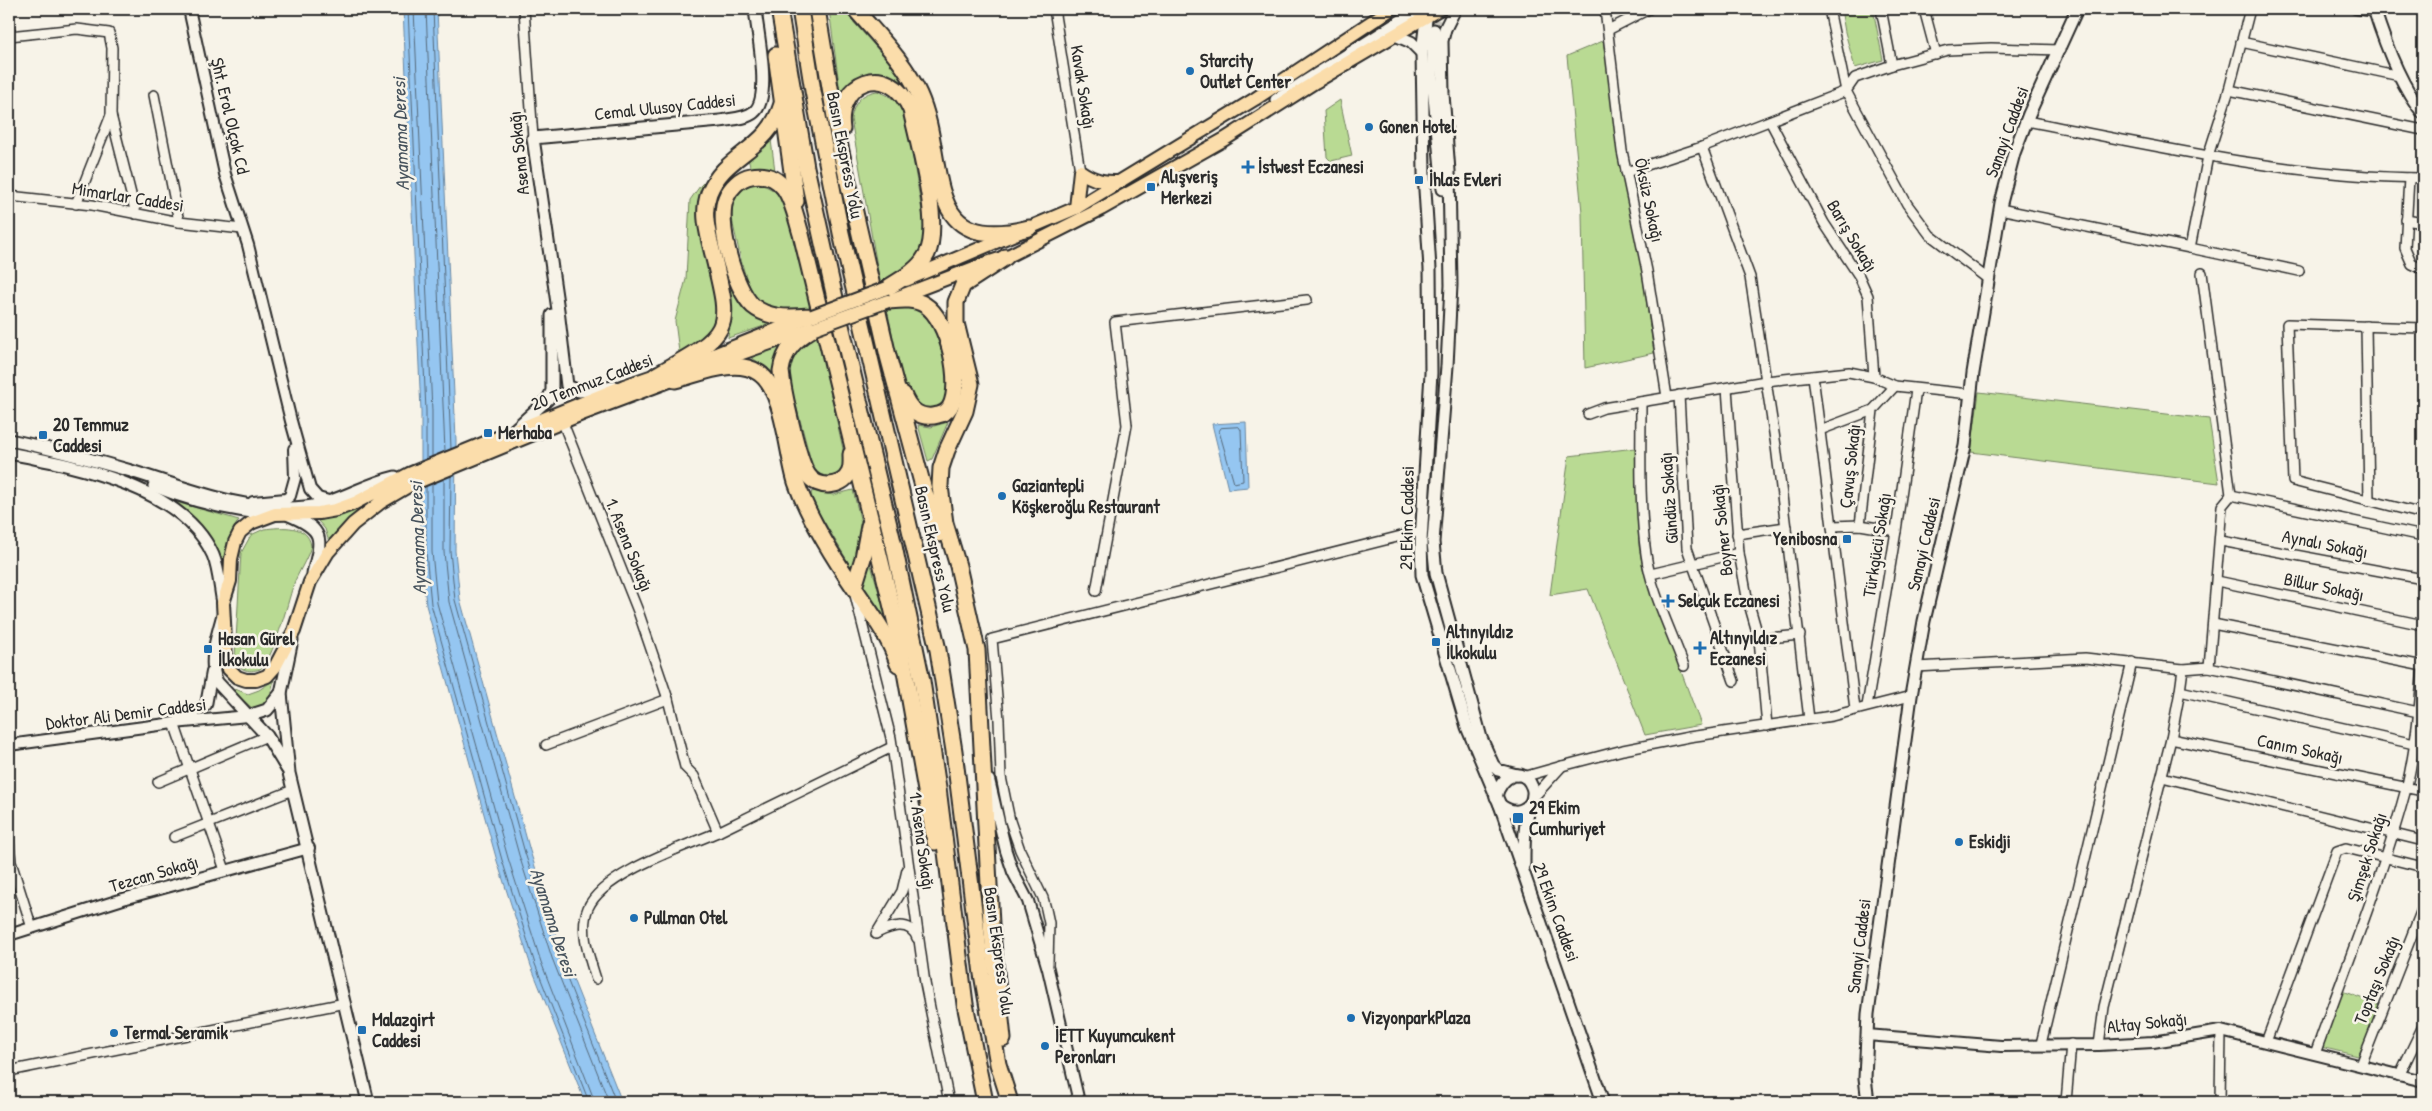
<svg xmlns="http://www.w3.org/2000/svg" width="2432" height="1111" font-family="'Patrick Hand',sans-serif">
  <rect width="100%" height="100%" fill="#f7f3e8"/>
  <filter id="ink" filterUnits="userSpaceOnUse"><feTurbulence type="fractalNoise" baseFrequency=".02" numOctaves="2"/><feDisplacementMap in="SourceGraphic" scale="10" xChannelSelector="R" yChannelSelector="G"/><feConvolveMatrix kernelMatrix="1 2 1 2 8 2 1 2 1" color-interpolation-filters="sRGB"/></filter>
  <g filter="url(#ink)">
    <g fill="#b9da93" stroke="#72825f">
      <path d="M829,9H842L889,62L908,87C884,67 862,69 840,92Z"/>
      <polygon points="1841,9 1873,9 1883,60 1855,68 1845,32"/>
      <polygon points="1603,41 1640,258 1654,353 1585,368 1582,212 1567,56"/>
      <path d="M877,91C895,97 901,105 907,123L923,217L925,238L919,253L908,269L880,283L851,119C854,103 860,94 877,91Z"/>
      <polygon points="1340,100 1352,156 1331,161 1327,157 1324,111"/>
      <polygon points="771,140 775,171 751,169 748,159"/>
      <polygon points="715,171 706,187 719,318 702,340 679,352 675,321 686,279 690,200 700,186"/>
      <path d="M758,184C772,187 778,193 786,206L812,307C755,324 747,288 737,242C734,228 728,211 736,197C741,188 748,185 758,184Z"/>
      <polygon points="729,271 735,290 779,321 728,338 732,297 725,273"/>
      <path d="M898,307C910,307 926,311 933,321C943,337 952,383 945,400C938,416 916,410 909,396C897,370 894,338 887,310Z"/>
      <path d="M818,335L845,458C844,469 838,474 829,479L816,472L812,465L788,375L789,364L801,342Z"/>
      <polygon points="784,343 777,380 767,367 748,356"/>
      <polygon points="1979,392 2209,419 2219,483 1971,452"/>
      <polygon points="948,422 932,459 928,461 918,425 931,427"/>
      <polygon points="1635,448 1639,546 1643,569 1701,725 1645,735 1588,589 1550,595 1569,456"/>
      <polygon points="853,490 864,535 854,572 810,498 812,491 833,495"/>
      <path d="M169,500L239,520C224,542 224,553 224,579C213,537 205,524 169,500Z"/>
      <polygon points="366,504 329,542 325,529 318,521 338,516"/>
      <path d="M264,529C282,527 308,524 311,546C307,560 298,572 293,586C288,602 273,661 260,669C248,673 238,670 235,658L241,553L251,535Z"/>
      <polygon points="869,558 887,620 886,621 862,584"/>
      <polygon points="274,680 268,704 259,710 252,708 234,692 235,689 248,694 259,690"/>
      <polygon points="2342,991 2382,1006 2358,1056 2321,1047"/>
    </g>
    <g fill="#95c6f1" stroke="#6b88a2">
      <polygon points="403,9 437,9 456,440 455,551 460,599 530,851 563,954 622,1102 585,1102 531,966 497,861 426,605 421,553 421,411"/>
      <polygon points="1246,422 1248,487 1228,489 1212,424"/>
    </g>
    <g fill="none" stroke-linecap="round" stroke-linejoin="round">
      <g stroke="#55697a" stroke-width="1">
        <polyline points="408,9 426,411 426,459"/>
        <polyline points="414,9 432,411 432,456"/>
        <polyline points="426,9 445,451"/>
        <polyline points="433,9 451,449"/>
        <polygon points="1239,427 1241,430 1243,481 1234,483 1219,431 1221,428"/>
        <polyline points="451,476 450,551 455,600 525,853 558,956 616,1102"/>
        <polyline points="444,479 444,552 449,602 519,855 552,958 609,1102"/>
        <polyline points="432,484 432,552 437,603 508,858 541,962 595,1102"/>
        <polyline points="426,487 426,553 431,604 502,860 535,964 589,1102"/>
      </g>
      <polyline stroke="#cecbc2" stroke-width="11" stroke-dasharray="11 5.5" stroke-linecap="butt" points="1434,30 1441,9"/>
      <g stroke="#2b2b2b" stroke-width="12">
        <g id="minor">
          <polyline points="524,9 533,138"/>
          <polyline points="1054,9 1080,171"/>
          <polyline points="1605,9 1622,151 1647,271 1667,397"/>
          <polyline points="1829,9 1846,91 1907,204 1930,235 1988,279"/>
          <polyline points="1881,9 1892,65"/>
          <polyline points="1924,9 1936,54"/>
          <polyline points="2250,9 2229,90 2423,130"/>
          <polyline points="2355,9 2375,12"/>
          <polyline points="1608,30 1649,9"/>
          <polyline points="9,36 77,29 109,33 112,48 111,115 76,204"/>
          <polyline points="2241,42 2400,76"/>
          <polyline points="154,95 179,222"/>
          <polyline points="111,115 136,214"/>
          <polyline points="1770,121 1824,223 1859,276 1868,296 1874,377"/>
          <path d="M2026,121C2157,146 2289,177 2423,178"/>
          <polyline points="1702,147 1750,277 1776,446 1809,719"/>
          <polyline points="1626,172 1702,147 1846,91 1855,78 1892,65 1948,50 1991,48 2060,50"/>
          <polyline points="2409,178 2405,248 2412,264 2423,269"/>
          <polyline points="9,196 92,205 179,222 242,229"/>
          <polyline points="2000,209 2190,248 2208,156 2229,90"/>
          <polyline points="2406,220 2423,223"/>
          <polyline points="2190,248 2299,271"/>
          <polyline points="2202,273 2231,495"/>
          <polyline points="2366,326 2369,501"/>
          <polyline points="2423,328 2287,324 2293,481 2423,514"/>
          <polyline points="1813,376 1855,709"/>
          <polyline points="1727,388 1739,553 1747,597 1759,639 1767,726"/>
          <polyline points="1679,395 1687,548 1734,681"/>
          <path d="M1641,402C1641,452 1639,504 1646,554C1651,592 1671,630 1684,666"/>
          <polyline points="1588,414 1604,408 1766,381 1849,372 1874,377 1895,386 1970,394"/>
          <path d="M563,423L638,611L668,699L685,767L694,776L718,832C684,847 603,873 588,908C579,930 589,957 596,979"/>
          <polyline points="1820,430 1873,410 1895,386"/>
          <polyline points="1860,525 1873,410"/>
          <polyline points="1832,526 1860,525 1896,531"/>
          <polyline points="1737,534 1786,527"/>
          <polyline points="2423,536 2231,495 2222,506 2209,667 2423,713"/>
          <polyline points="2221,541 2423,579"/>
          <polyline points="1651,574 1739,553"/>
          <polyline points="2217,581 2423,625"/>
          <polyline points="1096,591 1127,425 1115,322 1307,300"/>
          <polyline points="855,595 891,738 925,983 949,1102"/>
          <polyline points="2213,624 2423,666"/>
          <polyline points="1759,639 1800,635"/>
          <polyline points="1916,667 2085,658 2183,669 2180,691 2423,746"/>
          <polyline points="2183,669 2209,667"/>
          <polyline points="1867,706 1896,531 1916,390"/>
          <polyline points="174,723 225,870"/>
          <polyline points="2171,739 2423,791"/>
          <polyline points="546,745 668,699"/>
          <polyline points="1562,766 1623,750 1689,737 1832,716 1911,696"/>
          <polyline points="1523,777 1562,766 1533,798"/>
          <polyline points="2162,777 2423,841"/>
          <polyline points="158,782 267,736"/>
          <polyline points="718,832 892,747"/>
          <polyline points="174,837 293,790"/>
          <polyline points="9,842 11,862 32,928"/>
          <path d="M877,933C891,926 910,920 917,938"/>
          <polyline points="876,934 902,891 907,870"/>
          <polyline points="1048,964 1049,923 1046,909 1043,898 1020,850 1010,821 1001,777 999,720 992,639 1421,531"/>
          <polyline points="2266,1042 2337,851 2346,848 2423,867"/>
          <polyline points="2041,1044 2132,662"/>
          <polyline points="2099,1045 2104,1007 2171,739 2180,691"/>
          <path d="M2315,1054C2346,966 2382,879 2406,789C2416,749 2420,706 2423,665"/>
          <polyline points="2361,1065 2423,907"/>
          <polyline points="9,1071 345,1003"/>
          <polyline points="2399,1076 2423,1026"/>
          <polyline points="2066,1102 2071,1044"/>
          <polyline points="2220,1102 2221,1031"/>
        </g>
      </g>
      <g stroke="#2b2b2b" stroke-width="14">
        <g id="tertiary">
          <polyline points="189,9 225,174 248,245 291,421 310,489 318,498 332,502"/>
          <polyline points="253,502 286,499 290,496 295,478 294,449"/>
          <polyline points="179,720 206,705 212,672"/>
          <polyline points="9,745 174,723 248,716"/>
          <polyline points="989,780 1006,851 1013,872 1028,901 1048,969 1079,1102"/>
          <polyline points="9,935 123,899 309,848"/>
          <polyline points="1867,1035 2001,1046 2099,1045 2153,1042 2221,1031 2423,1081"/>
        </g>
      </g>
      <g stroke="#2b2b2b" stroke-width="15">
        <g id="secondary">
          <polyline points="1455,9 1445,29 1442,41 1443,94 1449,171 1451,285 1447,366 1433,542 1436,573 1481,738 1493,765 1498,770 1517,775"/>
          <path d="M2374,9C2385,44 2400,85 2423,113"/>
          <polyline points="1427,11 1422,53 1424,174 1430,269 1431,373 1421,541 1422,575 1467,727 1500,805 1603,1102"/>
          <polyline points="1434,30 1432,76 1443,189"/>
          <polyline points="1395,35 1411,42 1422,53"/>
          <polyline points="1276,100 1415,12"/>
          <path d="M615,387L579,391L567,386L558,310L533,138L720,121C730,119 746,119 754,112C772,98 757,31 755,9"/>
          <polyline points="514,430 548,399 552,391 552,315"/>
          <path d="M9,440C50,448 90,459 131,471C186,488 245,513 305,507C339,503 364,484 395,477"/>
          <path d="M9,453C75,466 182,486 213,555C219,569 220,588 223,603"/>
          <path d="M154,486C191,501 228,510 268,514"/>
          <path d="M289,515C325,530 322,538 313,573"/>
          <path d="M222,618C217,638 208,662 217,682L267,736L287,769"/>
          <polyline points="292,640 281,693 289,773 368,1102"/>
          <polyline points="248,716 267,710 281,693"/>
          <path d="M1496,797C1500,775 1524,765 1532,787C1535,794 1532,800 1530,806C1524,825 1524,844 1524,864"/>
          <path d="M1500,805C1511,813 1521,814 1530,804"/>
          <polyline points="1868,1102 1865,1078 1868,1014 1911,696 1924,621 1965,446 1973,373 2001,203 2014,153 2029,114 2077,9"/>
        </g>
      </g>
      <g stroke="#2b2b2b" stroke-width="16">
        <g id="primary">
          <path d="M1076,208L1080,171C1094,181 1104,182 1120,182"/>
          <polyline points="906,280 1076,208 1255,99 1391,9"/>
          <polyline points="893,299 987,263 1006,257 1101,209 1225,139 1315,82 1439,9"/>
          <polyline points="708,365 807,330"/>
          <polyline points="683,376 582,414 410,485 381,502 353,524 328,552 310,582 294,631 275,667 267,676 256,680 246,680 237,677 229,669 226,660 223,603 230,581 231,559 235,542 240,532 251,523 275,514 319,513 336,510 355,503 409,474 624,386 711,356 806,318"/>
        </g>
      </g>
      <g stroke="#2b2b2b" stroke-width="19">
        <g id="motorway">
          <polyline points="779,9 806,167 841,325 894,546 922,681 938,788 965,1004 985,1102"/>
          <polyline points="800,9 813,91 841,233 938,650 954,751 982,974 998,1064 1010,1102"/>
          <polyline points="817,9 840,147 888,356 924,490 939,534"/>
          <path d="M855,9C878,36 905,62 919,94C949,160 918,256 1029,228"/>
          <polyline points="776,55 796,201"/>
          <path d="M842,129C835,82 888,58 911,110C918,143 942,225 927,254C919,270 902,279 887,288"/>
          <path d="M888,301C900,300 914,298 925,305C948,319 963,384 950,407C947,412 943,414 938,415C920,420 909,410 903,394"/>
          <path d="M812,316C792,317 770,320 753,306C734,289 716,221 726,198C730,188 740,178 751,176C788,169 793,208 801,234L898,632L935,842"/>
          <path d="M814,328C796,339 784,349 781,371C783,391 798,461 808,475C817,489 842,488 849,473C852,467 851,460 851,454"/>
          <path d="M656,375C738,330 731,330 710,242C706,225 703,210 709,193C725,153 768,151 782,104"/>
          <path d="M675,380C700,374 735,357 759,373C784,390 787,454 796,482C809,519 833,557 855,589C871,613 889,636 898,664"/>
          <polyline points="854,587 863,558 869,526"/>
          <polyline points="1003,1039 991,924 977,650 958,566 945,523 940,486 941,468 947,450 965,411 971,384 956,323 956,302 963,285 1006,257"/>
        </g>
      </g>
      <use href="#minor" stroke="#f7f3e8" stroke-width="9"/>
      <use href="#tertiary" stroke="#f7f3e8" stroke-width="10"/>
      <use href="#secondary" stroke="#f7f3e8" stroke-width="11"/>
      <use href="#primary" stroke="#fbddab" stroke-width="12"/>
      <use href="#motorway" stroke="#fbddab" stroke-width="15"/>
      <g stroke="#2b2b2b" stroke-width="16" stroke-linecap="butt">
        <g id="primary-bridge">
          <polyline points="812,316 887,288"/>
          <polyline points="814,328 888,301"/>
        </g>
      </g>
      <use href="#primary-bridge" stroke="#fbddab" stroke-width="12"/>
    </g>
  </g>
  <g fill="#1f6fb2" stroke="#f7f3e8" stroke-width="2">
    <circle cx="1190" cy="71" r="5"/>
    <circle cx="1369" cy="127" r="5"/>
    <path d="M1245.5 159.5h5v5h5v5h-5v5h-5v-5h-5v-5h5z"/>
    <rect x="1414" y="175" width="10" height="10" rx="2.5"/>
    <rect x="1146" y="182" width="10" height="10" rx="2.5"/>
    <rect x="483" y="428" width="10" height="10" rx="2.5"/>
    <rect x="38" y="430" width="10" height="10" rx="2.5"/>
    <circle cx="1002" cy="496" r="5"/>
    <rect x="1842" y="534" width="10" height="10" rx="2.5"/>
    <path d="M1665.5 593.5h5v5h5v5h-5v5h-5v-5h-5v-5h5z"/>
    <rect x="1431" y="637" width="10" height="10" rx="2.5"/>
    <path d="M1697.5 640.5h5v5h5v5h-5v5h-5v-5h-5v-5h5z"/>
    <rect x="203" y="644" width="10" height="10" rx="2.5"/>
    <rect x="1512" y="812" width="12" height="12" rx="2.5"/>
    <circle cx="1959" cy="842" r="5"/>
    <circle cx="634" cy="918" r="5"/>
    <circle cx="1351" cy="1018" r="5"/>
    <rect x="357" y="1025" width="10" height="10" rx="2.5"/>
    <circle cx="114" cy="1033" r="5"/>
    <circle cx="1045" cy="1046" r="5"/>
  </g>
  <g text-anchor="middle" stroke-width="5" stroke-linejoin="round" paint-order="stroke">
    <g font-size="18" font-weight="bold" fill="#2b2b2b" stroke="#f7f3e8" text-anchor="start">
      <text x="1200" y="67">Starcity<tspan x="1200" dy="21">Outlet Center</tspan></text>
      <text x="1379" y="133">Gonen Hotel</text>
      <text x="1258" y="173">İstwest Eczanesi</text>
      <text x="1161" y="183">Alışveriş<tspan x="1161" dy="21">Merkezi</tspan></text>
      <text x="1429" y="186">İhlas Evleri</text>
      <text x="53" y="431">20 Temmuz<tspan x="53" dy="21">Caddesi</tspan></text>
      <text x="498" y="439">Merhaba</text>
      <text x="1012" y="492">Gaziantepli<tspan x="1012" dy="21">Köşkeroğlu Restaurant</tspan></text>
      <text x="1837" y="545" text-anchor="end">Yenibosna</text>
      <text x="1678" y="607">Selçuk Eczanesi</text>
      <text x="1446" y="638">Altınyıldız<tspan x="1446" dy="21">İlkokulu</tspan></text>
      <text x="1710" y="644">Altınyıldız<tspan x="1710" dy="21">Eczanesi</tspan></text>
      <text x="218" y="645">Hasan Gürel<tspan x="218" dy="21">İlkokulu</tspan></text>
      <text x="1529" y="814">29 Ekim<tspan x="1529" dy="21">Cumhuriyet</tspan></text>
      <text x="1969" y="848">Eskidji</text>
      <text x="644" y="924">Pullman Otel</text>
      <text x="1361" y="1024">VizyonparkPlaza</text>
      <text x="372" y="1026">Malazgirt<tspan x="372" dy="21">Caddesi</tspan></text>
      <text x="124" y="1039">Termal Seramik</text>
      <text x="1055" y="1042">İETT Kuyumcukent<tspan x="1055" dy="21">Peronları</tspan></text>
    </g>
    <g font-size="18" fill="#2b2b2b" stroke="#f7f3e8">
      <text transform="translate(1083 87) rotate(81)" y="6">Kavak Sokağı</text>
      <text transform="translate(665 107) rotate(-6)" y="6">Cemal Ulusoy Caddesi</text>
      <text transform="translate(230 116) rotate(77)" y="6">Şht. Erol Olçok Cd</text>
      <text transform="translate(2007 132) rotate(-70)" y="6">Sanayi Caddesi</text>
      <text transform="translate(519 153) rotate(-96)" y="6">Asena Sokağı</text>
      <text transform="translate(845 155) rotate(79)" y="6">Basın Ekspress Yolu</text>
      <text transform="translate(128 197) rotate(9)" y="6">Mimarlar Caddesi</text>
      <text transform="translate(1649 200) rotate(78)" y="6">Öksüz Sokağı</text>
      <text transform="translate(1852 236) rotate(59)" y="6">Barış Sokağı</text>
      <text transform="translate(592 382) rotate(-21)" y="6">20 Temmuz Caddesi</text>
      <text transform="translate(1850 466) rotate(-84)" y="6">Çavuş Sokağı</text>
      <text transform="translate(1669 498) rotate(-94)" y="6">Gündüz Sokağı</text>
      <text transform="translate(1407 518) rotate(-89)" y="6">29 Ekim Caddesi</text>
      <text transform="translate(1722 530) rotate(-96)" y="6">Boyner Sokağı</text>
      <text transform="translate(1924 544) rotate(-77)" y="6">Sanayi Caddesi</text>
      <text transform="translate(2325 544) rotate(11)" y="6">Aynalı Sokağı</text>
      <text transform="translate(629 545) rotate(68)" y="6">1. Asena Sokağı</text>
      <text transform="translate(1877 545) rotate(-81)" y="6">Türkgücü Sokağı</text>
      <text transform="translate(935 549) rotate(77)" y="6">Basın Ekspress Yolu</text>
      <text transform="translate(2324 587) rotate(12)" y="6">Billur Sokağı</text>
      <text transform="translate(126 714) rotate(-7)" y="6">Doktor Ali Demir Caddesi</text>
      <text transform="translate(2300 749) rotate(12)" y="6">Canım Sokağı</text>
      <text transform="translate(922 841) rotate(82)" y="6">1. Asena Sokağı</text>
      <text transform="translate(2367 857) rotate(-72)" y="6">Şimşek Sokağı</text>
      <text transform="translate(154 874) rotate(-16)" y="6">Tezcan Sokağı</text>
      <text transform="translate(1556 912) rotate(70)" y="6">29 Ekim Caddesi</text>
      <text transform="translate(1859 946) rotate(-83)" y="6">Sanayi Caddesi</text>
      <text transform="translate(999 951) rotate(82)" y="6">Basın Ekspress Yolu</text>
      <text transform="translate(2377 980) rotate(-68)" y="6">Toptaşı Sokağı</text>
      <text transform="translate(2147 1023) rotate(-6)" y="6">Altay Sokağı</text>
    </g>
    <g font-size="19" font-style="italic" fill="#46525c" stroke="#f7f3e8">
      <text transform="translate(400 134) rotate(-92)" y="7">Ayamama Deresi</text>
      <text transform="translate(417 538) rotate(-92)" y="7">Ayamama Deresi</text>
      <text transform="translate(554 922) rotate(72)" y="7">Ayamama Deresi</text>
    </g>
  </g>
  <rect width="2432" height="1111" fill="none" stroke="#f7f3e8" stroke-width="30"/>
  <rect x="15" y="15" width="2402" height="1081" fill="none" stroke="#2b2b2b" stroke-width="2" filter="url(#ink)"/>
</svg>
